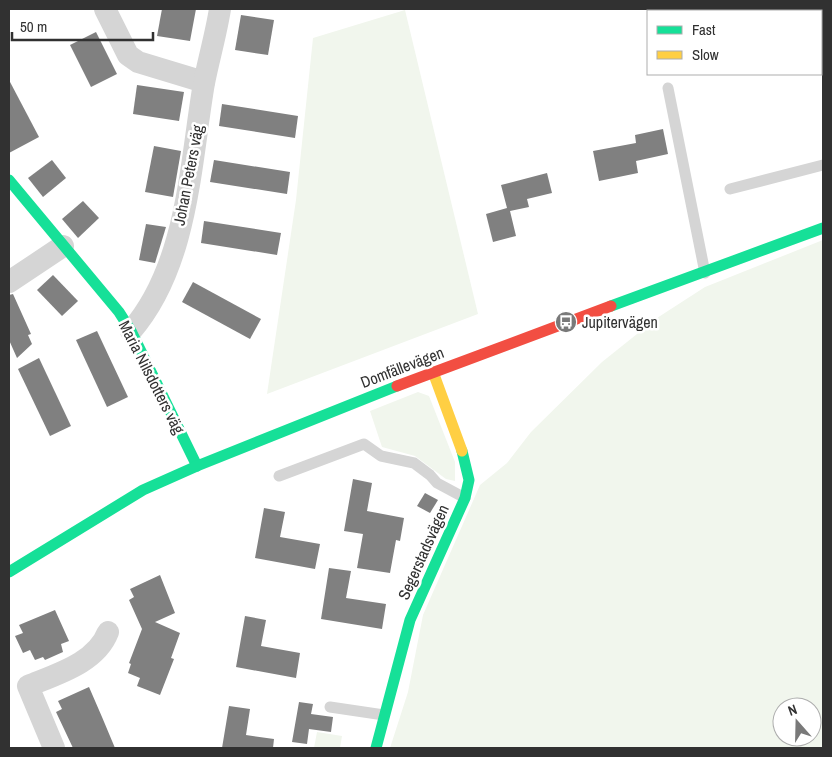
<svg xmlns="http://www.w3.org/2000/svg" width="832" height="757" font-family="'Archivo Narrow',sans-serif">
  <rect width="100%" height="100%" fill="#fff"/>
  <g fill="#f1f6ed" fill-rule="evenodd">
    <polygon points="405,10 478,314 267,394 296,200 313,38"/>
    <path d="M823,240V748H390L408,692L423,615L480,485L507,463L531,432L602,362L657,318L705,287ZM782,707H812V737H782Z"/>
    <polygon points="418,392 429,396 455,462 455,481 446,479 415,456 382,447 370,411"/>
    <polygon points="317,732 342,736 340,748 314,748"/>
  </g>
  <g fill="#808080">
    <polygon points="162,9 196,9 190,41 157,36"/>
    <polygon points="241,15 274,20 268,55 235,50"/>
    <polygon points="96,32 117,74 91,87 70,45"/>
    <polygon points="9,80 39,137 9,153"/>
    <polygon points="137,85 184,92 179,121 133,114"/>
    <polygon points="222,104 298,116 295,138 219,126"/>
    <polygon points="663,129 668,154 636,161 638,173 599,181 593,151 636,143 635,135"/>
    <polygon points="154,146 181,151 173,197 145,192"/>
    <polygon points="52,160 66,178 43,197 28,178"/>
    <polygon points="214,160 290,172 287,194 210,182"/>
    <polygon points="547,173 552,193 527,199 529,207 510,211 516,236 493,242 486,214 507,208 501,185"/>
    <polygon points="83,201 99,218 78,238 62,219"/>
    <polygon points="204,221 281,233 277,255 201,243"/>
    <polygon points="146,224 166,227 155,263 139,260"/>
    <polygon points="53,275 78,301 62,316 37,290"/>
    <polygon points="193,282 261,319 250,339 182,302"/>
    <polygon points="13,294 31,334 28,335 32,344 17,358 9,340 9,295"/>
    <polygon points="97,331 128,397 107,407 76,340"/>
    <polygon points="39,358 71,426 50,436 18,369"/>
    <polygon points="353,479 372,483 367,511 404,518 400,541 396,540 390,573 357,568 363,534 344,531"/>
    <polygon points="425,493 438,500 430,513 417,506"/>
    <polygon points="264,508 285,512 280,537 320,544 315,569 255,558"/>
    <polygon points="329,568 351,571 346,598 386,604 382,629 321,619"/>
    <polygon points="160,575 175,613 155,622 180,633 171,658 174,659 160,695 137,686 140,678 128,673 131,664 129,663 142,629 129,600 134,597 130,589"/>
    <polygon points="55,610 69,641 61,644 63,652 45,660 43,657 35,660 30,650 23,653 15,636 23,633 19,625"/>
    <polygon points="245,616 266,620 261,646 300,653 296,678 236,667"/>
    <polygon points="89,687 102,717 115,748 73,748 56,712 62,709 58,701"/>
    <polygon points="299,702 313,704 311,714 333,717 331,732 309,729 307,744 292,742"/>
    <polygon points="229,706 250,709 246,735 274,739 273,748 222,748"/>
  </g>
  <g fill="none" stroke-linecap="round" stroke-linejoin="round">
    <g stroke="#d5d5d5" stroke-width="11">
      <polyline points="668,88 705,273"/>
      <polyline points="730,189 823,165"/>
      <polyline points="279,476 364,444 381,456 414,463 430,475 437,483 465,498"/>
      <polyline points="330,707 384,715"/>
    </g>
    <g stroke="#d5d5d5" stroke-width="22">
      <polyline points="105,9 128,55 138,62 204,82"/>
      <polyline points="9,282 63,246"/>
      <path d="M131,331C188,265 190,165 204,83C209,58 216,34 220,9"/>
      <path d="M54,748L28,686C57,674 96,663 108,632"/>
    </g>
    <g stroke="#16e098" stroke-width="11">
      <polyline points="9,180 119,312 131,331 197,466"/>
      <polyline points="611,306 823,228"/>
      <polyline points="9,572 143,490 197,466 397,386"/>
      <polyline points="376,748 410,620 465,498 469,480 462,451"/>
    </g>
    <polyline stroke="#ffcf43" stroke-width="11" points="433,372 462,451"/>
    <polyline stroke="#f24e42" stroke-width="11" points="397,386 611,306"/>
  </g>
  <defs>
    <g id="bus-disc" transform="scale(1.125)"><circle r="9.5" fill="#797979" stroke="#fff"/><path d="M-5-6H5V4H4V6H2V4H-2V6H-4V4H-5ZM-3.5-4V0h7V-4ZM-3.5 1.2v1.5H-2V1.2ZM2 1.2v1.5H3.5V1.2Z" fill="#fff"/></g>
  </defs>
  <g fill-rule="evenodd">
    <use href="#bus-disc" x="566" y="322"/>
  </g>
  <g text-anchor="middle" stroke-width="5" stroke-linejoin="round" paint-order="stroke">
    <g font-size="16" fill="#313131" stroke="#fff">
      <text transform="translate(188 175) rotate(-79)" y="6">Johan Peters väg</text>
      <text transform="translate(402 367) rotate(-21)" y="6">Domfällevägen</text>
      <text transform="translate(152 377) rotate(63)" y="6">Maria Nilsdotters väg</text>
      <text transform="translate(423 552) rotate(-66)" y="6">Segerstadsvägen</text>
    </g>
    <g font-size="16" fill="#313131" stroke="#fff" text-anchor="start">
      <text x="582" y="328">Jupitervägen</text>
    </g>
  </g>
  <rect width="832" height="757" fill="none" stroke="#313131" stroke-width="20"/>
  <rect x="647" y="10" width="175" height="65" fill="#ffffff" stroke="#adadad"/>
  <rect x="657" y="26" width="25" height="8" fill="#16e098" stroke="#adadad"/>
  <text x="692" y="35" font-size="15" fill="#313131">Fast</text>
  <rect x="657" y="51" width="25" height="8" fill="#ffcf43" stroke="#adadad"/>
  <text x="692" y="60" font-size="15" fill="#313131">Slow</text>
  <g transform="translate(797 722) rotate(340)"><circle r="24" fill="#ffffff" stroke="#adadad"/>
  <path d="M0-4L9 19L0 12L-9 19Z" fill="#797979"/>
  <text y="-8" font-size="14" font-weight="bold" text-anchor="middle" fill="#313131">N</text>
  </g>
  <path d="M12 32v8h141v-8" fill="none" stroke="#313131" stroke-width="2.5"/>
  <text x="20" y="32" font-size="15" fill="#313131" stroke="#ffffff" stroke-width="4" paint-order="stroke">50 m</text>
</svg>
